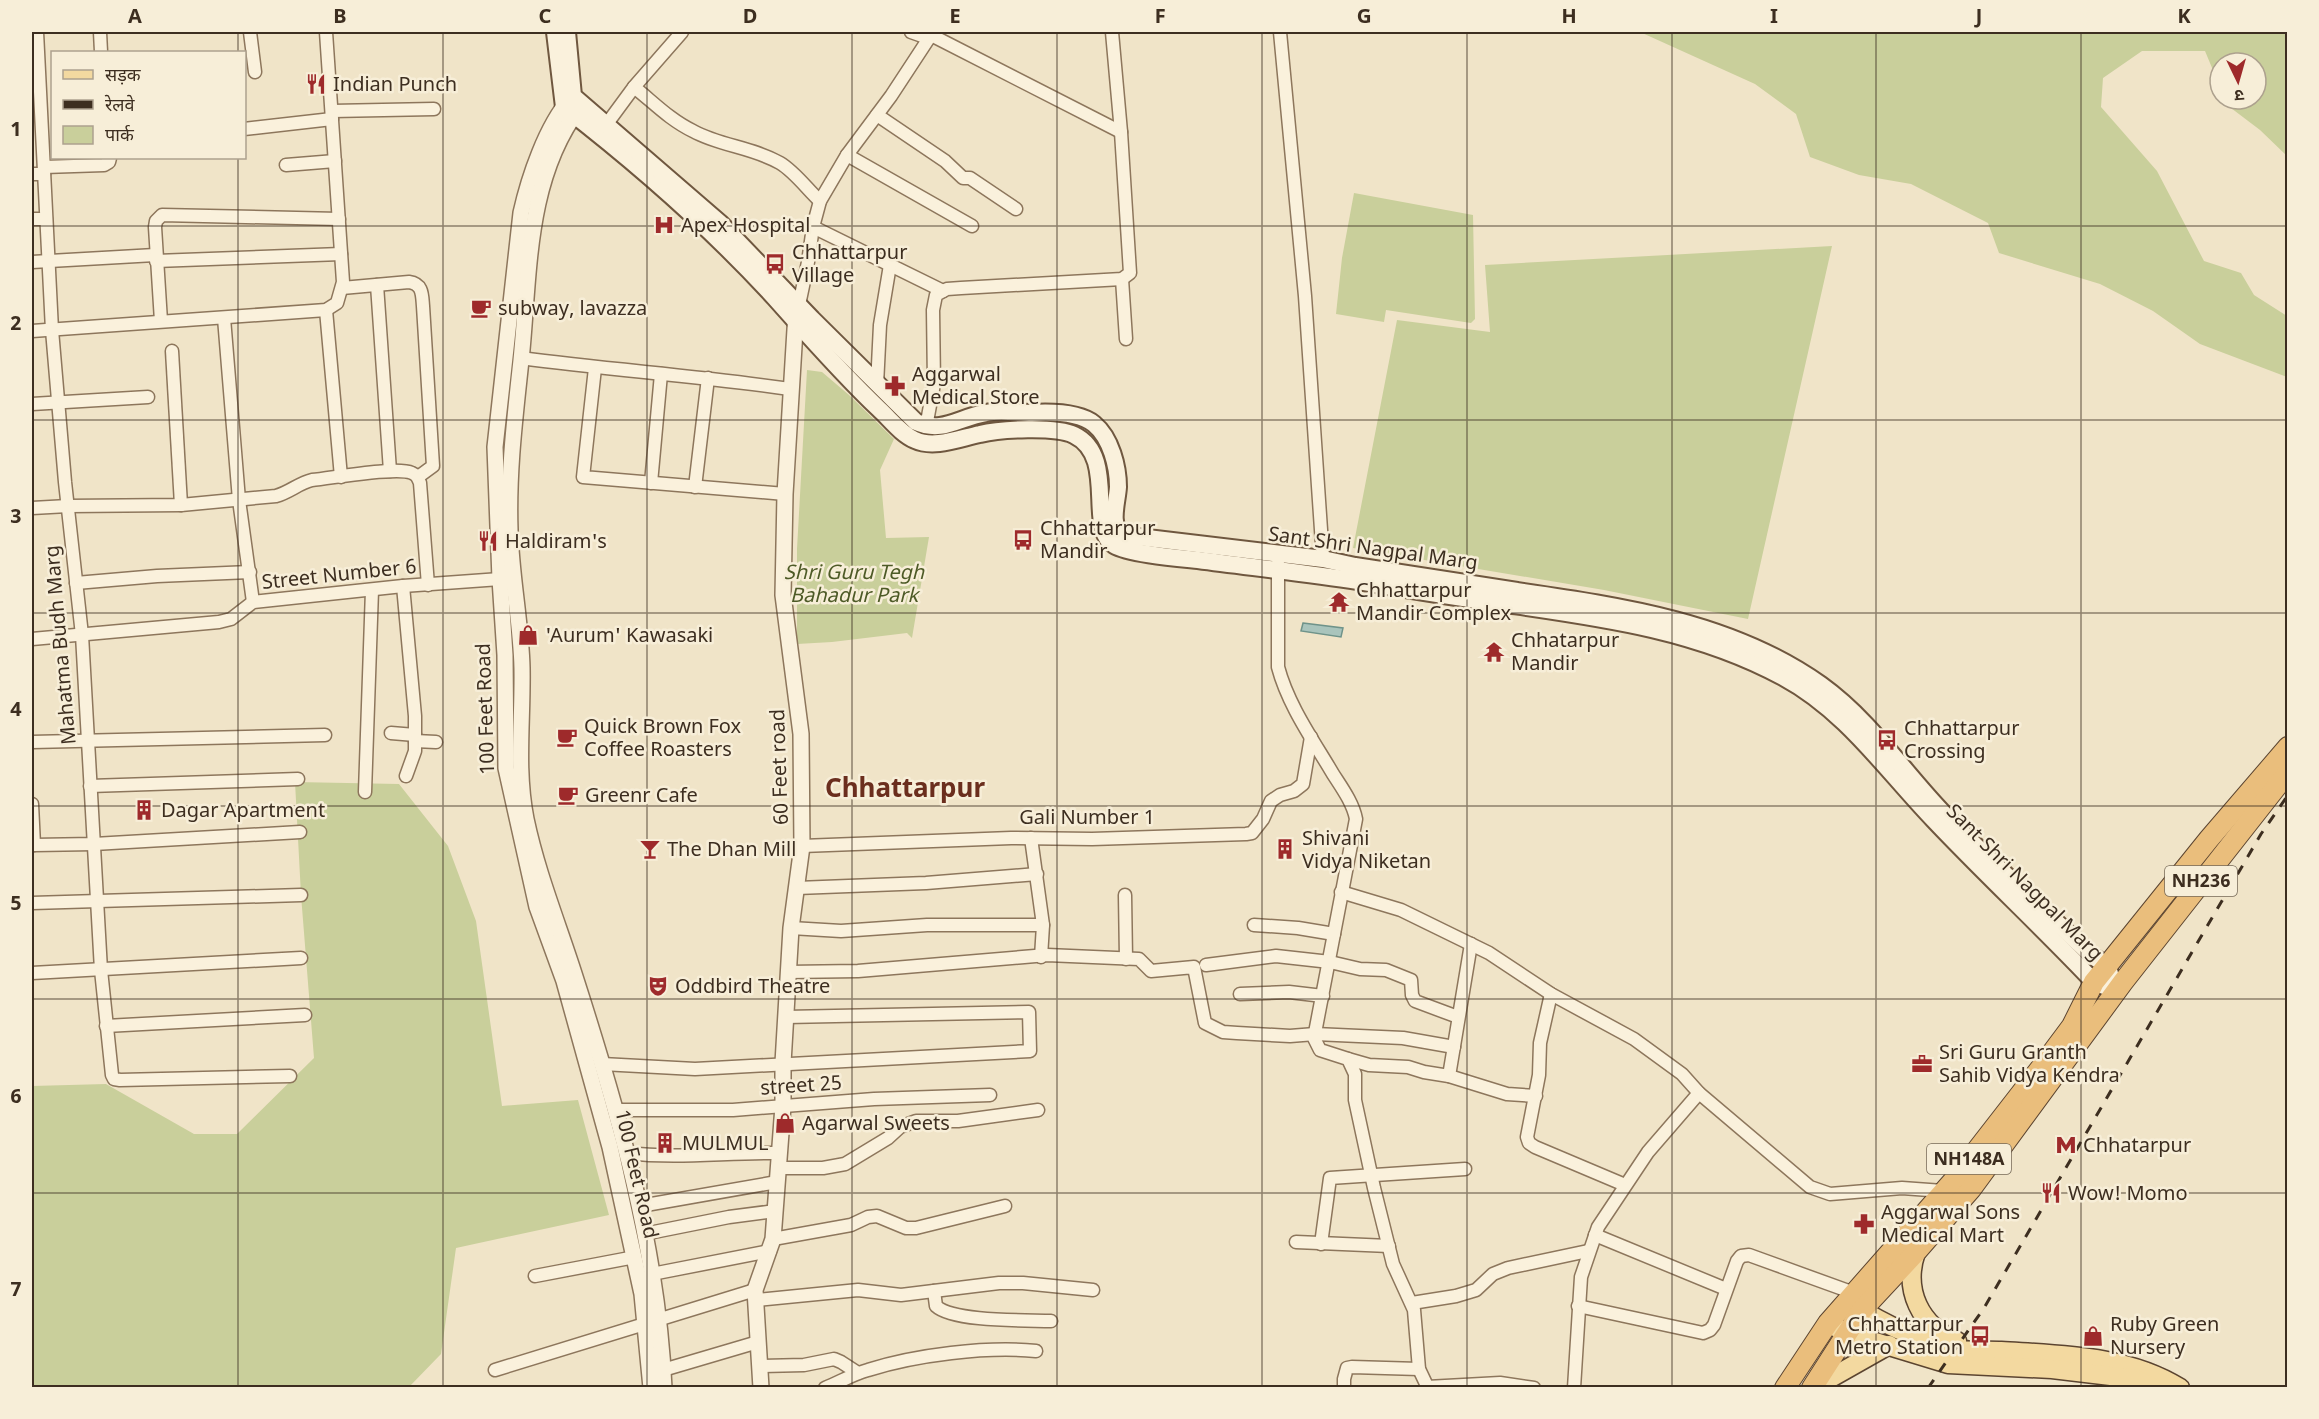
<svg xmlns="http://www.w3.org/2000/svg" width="2319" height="1419" font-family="Georgia,'Noto Sans Devanagari',serif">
  <rect width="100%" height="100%" fill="#f0e4c8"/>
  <g fill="#c9cf9b">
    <polygon points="1640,32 2287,32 2287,156 2260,130 2227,105 2225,99 2256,99 2256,63 2220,63 2220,87 2205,51 2142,51 2103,78 2101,107 2157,171 2204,261 2241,273 2254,295 2287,316 2287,377 2200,344 2153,311 2100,284 1999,253 1988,223 1911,184 1859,175 1810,157 1796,114 1755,84"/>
    <polygon points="1354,193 1473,215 1475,319 1471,323 1386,310 1384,322 1336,314 1342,258"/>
    <polygon points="1832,246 1748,619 1604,590 1353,548 1397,320 1490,332 1485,265"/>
    <polygon points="807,370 822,372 849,395 894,439 880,470 886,538 929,537 912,638 907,633 832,642 797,644 797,549"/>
    <polygon points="295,782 399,784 448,846 476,921 502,1106 578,1100 609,1215 456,1248 441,1354 409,1387 32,1387 32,1086 106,1084 194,1134 237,1134 314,1058 301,895"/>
  </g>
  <polygon fill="#a9c4bc" stroke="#6f938a" stroke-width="1.5" points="1303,623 1343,628 1341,637 1301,631"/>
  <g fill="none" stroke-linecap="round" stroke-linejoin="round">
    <g stroke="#8d765c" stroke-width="15">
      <g id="minor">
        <polyline points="37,32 52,330 65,482 82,635 101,970 112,1075 114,1079 120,1080 290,1076"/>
        <polyline points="100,32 101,52"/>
        <polyline points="250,32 255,72"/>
        <polyline points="911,32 928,38"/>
        <polyline points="1280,32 1305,296 1323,559"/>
        <polyline points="931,35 1121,132"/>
        <path d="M634,87C653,102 670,120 693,131C720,146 752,147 780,163C795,172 807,189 820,201"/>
        <polyline points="332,111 434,109"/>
        <polyline points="877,115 945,161 963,178 970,178 1016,209"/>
        <polyline points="606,125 634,87 682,32"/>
        <polyline points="244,129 332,119"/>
        <polyline points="847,155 972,226"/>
        <polyline points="286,165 335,161"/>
        <polyline points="44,167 104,165 109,162 110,158"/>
        <polyline points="32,174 44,174"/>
        <polyline points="32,219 46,219"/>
        <polyline points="813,227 943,291"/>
        <polyline points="156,261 341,254"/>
        <polyline points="32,262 155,255"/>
        <polyline points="1122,279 1126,339"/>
        <polyline points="377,285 390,471"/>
        <path d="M342,288L409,282C423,284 422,295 423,306L433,466L418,477"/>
        <polyline points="799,305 808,262 813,227 820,201 847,155 891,96 933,32"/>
        <polyline points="326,310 341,477"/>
        <polyline points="224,318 239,500 253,602"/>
        <polyline points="161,321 155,227 156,221 162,215 339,219"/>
        <polyline points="32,331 326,310 337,303 343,282 326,32"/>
        <polyline points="172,351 181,505"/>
        <path d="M521,358C611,370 701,376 790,389"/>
        <polyline points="595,368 583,477 785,494"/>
        <polyline points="877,385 880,325 890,265"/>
        <polyline points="32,404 148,397"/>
        <polyline points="926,427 934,384 933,310 936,295 947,289 961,288 1122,279 1130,273 1121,132 1112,32"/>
        <polyline points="651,483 661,374"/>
        <polyline points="695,487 708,378"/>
        <path d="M32,508L68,506L181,505L276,496C290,492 299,483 312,480C333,478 396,466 412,473C417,475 418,478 420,483L428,585"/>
        <path d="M1278,563V667C1288,705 1313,740 1333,774C1342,788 1353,803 1356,819L1314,1038L1320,1050L1348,1059L1355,1074V1100L1374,1188L1393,1264L1414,1310L1419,1369L1428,1388"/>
        <polyline points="76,583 157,576 250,572"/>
        <polyline points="403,586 415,716 415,751 406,776"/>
        <polyline points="32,639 219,622 231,619 253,602 403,586 500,579"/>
        <polyline points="391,733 415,735"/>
        <polyline points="415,741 436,742"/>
        <polyline points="32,742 325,735"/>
        <polyline points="90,786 298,779"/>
        <polyline points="365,792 372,590"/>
        <polyline points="32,804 34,845 32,845"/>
        <polyline points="1031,838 1043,925 1041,957"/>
        <polyline points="34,845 94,844 300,832"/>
        <polyline points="802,846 1011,838 1092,839 1246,834 1252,833 1263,819 1271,801 1280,795 1294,791 1303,784 1311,737"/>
        <polyline points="797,888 926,883 1037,874"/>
        <polyline points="1341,892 1401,910 1489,953 1551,994 1634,1039 1682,1074 1699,1093 1810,1187 1830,1194 1902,1188 1943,1191"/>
        <polyline points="1125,895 1126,959"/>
        <polyline points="32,903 301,895"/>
        <polyline points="1254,925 1298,928 1334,934"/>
        <polyline points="791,928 841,931 927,925 1043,925"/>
        <polyline points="1206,965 1276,956 1330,962 1360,969 1386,970 1411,980 1412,995 1415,1001 1458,1017"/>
        <polyline points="788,972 858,971 1047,955 1139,959 1151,971 1194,967 1205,1023 1223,1032 1237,1033 1290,1036 1315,1034 1403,1038 1454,1047"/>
        <polyline points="32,973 301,958"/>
        <polyline points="1240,994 1289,992 1323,996"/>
        <polyline points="1551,994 1540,1043 1539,1075 1527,1137 1529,1143 1535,1147 1625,1185"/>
        <polyline points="106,1026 305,1015"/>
        <polyline points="1348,1059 1369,1065 1408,1067 1424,1072 1449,1076 1507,1094 1536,1096"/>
        <polyline points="602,1064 695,1069 1030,1051 1029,1012 786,1017"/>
        <polyline points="1449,1076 1471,944"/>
        <polyline points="615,1110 733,1110 874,1099 990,1095"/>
        <path d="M627,1153C678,1159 728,1152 778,1153"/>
        <polyline points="778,1168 823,1168 845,1164 888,1138 900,1127 916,1121 958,1121 1038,1110"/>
        <polyline points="640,1206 777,1182"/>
        <polyline points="644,1234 729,1217 775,1211"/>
        <polyline points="1595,1235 1726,1289"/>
        <polyline points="773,1239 851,1225 868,1217 877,1216 906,1228 916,1228 1005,1206"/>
        <polyline points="1296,1242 1389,1246"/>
        <polyline points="1321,1244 1330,1178 1465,1169"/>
        <polyline points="652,1274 770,1251"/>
        <polyline points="535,1276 635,1257"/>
        <path d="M934,1291L936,1306C953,1322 1026,1320 1051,1321"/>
        <polyline points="756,1300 858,1290 901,1295 999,1283 1023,1283 1093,1290"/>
        <polyline points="1412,1303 1456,1296 1476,1290 1493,1274 1508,1268 1588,1251"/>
        <polyline points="1578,1306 1703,1333 1710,1330 1714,1325 1737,1261 1741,1256 1749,1255 1854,1293"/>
        <polyline points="759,1366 804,1365 834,1359 841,1362 858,1373"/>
        <polyline points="495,1370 755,1290"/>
        <polyline points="663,1370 758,1342"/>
        <polyline points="1427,1387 1500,1383 1534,1388"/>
        <path d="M825,1388C840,1382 853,1374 868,1370C915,1355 987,1346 1036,1351"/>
        <polyline points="1344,1388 1344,1379 1347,1368 1352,1367 1419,1369"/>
        <polyline points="1574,1388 1581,1277 1598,1227 1648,1152 1699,1093"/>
      </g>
    </g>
    <g stroke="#8d765c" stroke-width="18">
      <g id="tertiary">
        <path d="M570,99C546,127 529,177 521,213L495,447L500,579L505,655L506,768L537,907L564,981L610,1147L642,1294L651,1388"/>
        <path d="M580,107C525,180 530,274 521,360C515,417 508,472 510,530C511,576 521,622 522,668C523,720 516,768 526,819C538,876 560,928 577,983C619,1114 658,1249 664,1388"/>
        <polyline points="761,1388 755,1290 773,1239 783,1106 783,1063 791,928 802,846 801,734 783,595 785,494 796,313"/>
      </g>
    </g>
    <g stroke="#6f573f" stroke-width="20">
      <g id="secondary">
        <path d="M555,32L564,107C639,165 711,228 775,298C809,336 842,374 879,409C890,419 901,434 915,440C934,449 960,438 980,434C1000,429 1056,426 1074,435C1118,456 1086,529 1114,545C1129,554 1179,558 1198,560C1251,567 1305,573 1358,581C1405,589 1452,597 1499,603C1596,617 1695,629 1783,677C1846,711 1885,769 1934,820C1986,875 2042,927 2094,982L2117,991"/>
        <path d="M567,32L573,96L720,223L812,319L916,422C943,434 959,417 986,413C1000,410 1017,413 1032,413C1050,412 1079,412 1094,424C1111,438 1118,467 1118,487C1117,503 1109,524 1122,535L1323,559L1355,566C1409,574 1463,583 1517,591C1621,606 1733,622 1821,685C1871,721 1904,773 1946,816C1992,864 2042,908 2090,954L2108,967L2111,977"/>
      </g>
    </g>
    <g stroke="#5b4430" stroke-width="21">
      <g id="primary">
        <path d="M1916,1252C1903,1290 1920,1326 1957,1341"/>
        <path d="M1850,1303C1882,1323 1918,1341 1955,1349C1969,1352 1987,1350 2001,1351C2062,1355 2127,1355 2180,1388"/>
        <polyline points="1828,1323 1846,1333 1948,1364 2052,1369 2136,1379 2152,1387"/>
        <polyline points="1813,1388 1889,1345"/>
      </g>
    </g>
    <g stroke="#5b4430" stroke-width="22">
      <g id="trunk">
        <polyline points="1785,1388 1828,1323 1953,1181 2043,1065 2072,1026 2094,982 2209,839 2288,747"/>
        <polyline points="1812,1388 1862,1310 1916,1252 1971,1189 2123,982 2288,772"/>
      </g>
    </g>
    <use href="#minor" stroke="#faf1dc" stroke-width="12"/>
    <use href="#tertiary" stroke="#faf1dc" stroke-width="15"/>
    <use href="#secondary" stroke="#faf1dc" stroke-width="16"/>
    <use href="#primary" stroke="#f3d9a0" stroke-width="18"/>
    <use href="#trunk" stroke="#eabe7c" stroke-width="20"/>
    <polyline stroke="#3d2e20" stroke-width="3" stroke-dasharray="10 10" stroke-linecap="butt" points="1928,1388 1984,1308 2261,834 2288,795"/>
  </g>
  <path fill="none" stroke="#3d2e20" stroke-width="1.5" stroke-opacity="0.55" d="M238,32V52M443,32V1388M647,32V1388M852,32V1388M1057,32V1388M1262,32V1388M1467,32V1388M1672,32V1388M1876,32V1388M2081,32V1388M238,158V1388M32,226H2288M32,420H2288M32,613H2288M32,806H2288M32,999H2288M32,1193H2288"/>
  <defs>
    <g id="restaurant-bare" transform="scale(1.62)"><path d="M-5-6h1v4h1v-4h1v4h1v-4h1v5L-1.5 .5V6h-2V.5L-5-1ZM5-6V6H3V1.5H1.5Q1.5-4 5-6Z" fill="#9e2a2b" stroke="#f7eed8" stroke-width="2.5" paint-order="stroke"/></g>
    <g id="hospital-bare" transform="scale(1.62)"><path d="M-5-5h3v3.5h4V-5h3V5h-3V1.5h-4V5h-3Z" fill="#9e2a2b" stroke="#f7eed8" stroke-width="2.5" paint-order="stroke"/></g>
    <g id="bus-bare" transform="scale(1.62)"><path d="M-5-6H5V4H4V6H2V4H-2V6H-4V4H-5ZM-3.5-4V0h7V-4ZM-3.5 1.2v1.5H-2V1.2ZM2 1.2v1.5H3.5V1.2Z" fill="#9e2a2b" stroke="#f7eed8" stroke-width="2.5" paint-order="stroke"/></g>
    <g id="cafe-bare" transform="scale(1.62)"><path d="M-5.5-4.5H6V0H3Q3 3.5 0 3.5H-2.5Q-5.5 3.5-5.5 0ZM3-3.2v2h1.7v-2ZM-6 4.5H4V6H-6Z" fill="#9e2a2b" stroke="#f7eed8" stroke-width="2.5" paint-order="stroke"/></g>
    <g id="pharmacy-bare" transform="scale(1.62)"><path d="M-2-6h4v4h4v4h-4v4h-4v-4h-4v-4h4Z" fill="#9e2a2b" stroke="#f7eed8" stroke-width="2.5" paint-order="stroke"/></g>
    <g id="temple-bare" transform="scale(1.62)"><path d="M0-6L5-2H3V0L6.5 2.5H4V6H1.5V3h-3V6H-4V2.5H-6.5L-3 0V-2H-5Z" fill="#9e2a2b" stroke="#f7eed8" stroke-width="2.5" paint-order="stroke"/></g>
    <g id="shop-bare" transform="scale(1.62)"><path d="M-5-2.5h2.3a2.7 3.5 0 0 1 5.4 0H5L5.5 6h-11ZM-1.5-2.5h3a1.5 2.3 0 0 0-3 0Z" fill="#9e2a2b" stroke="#f7eed8" stroke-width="2.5" paint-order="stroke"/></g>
    <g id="building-bare" transform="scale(1.62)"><path d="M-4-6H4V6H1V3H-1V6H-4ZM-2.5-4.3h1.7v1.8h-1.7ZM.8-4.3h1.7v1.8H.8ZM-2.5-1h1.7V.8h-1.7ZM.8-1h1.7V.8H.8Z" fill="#9e2a2b" stroke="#f7eed8" stroke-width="2.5" paint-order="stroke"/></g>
    <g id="bar-bare" transform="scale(1.62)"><path d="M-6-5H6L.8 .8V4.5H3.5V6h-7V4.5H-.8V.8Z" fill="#9e2a2b" stroke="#f7eed8" stroke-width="2.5" paint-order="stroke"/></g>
    <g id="theatre-bare" transform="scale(1.62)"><path d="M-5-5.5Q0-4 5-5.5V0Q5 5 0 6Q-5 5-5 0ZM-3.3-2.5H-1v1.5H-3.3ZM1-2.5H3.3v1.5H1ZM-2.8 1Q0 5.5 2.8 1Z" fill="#9e2a2b" stroke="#f7eed8" stroke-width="2.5" paint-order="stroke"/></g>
    <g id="office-bare" transform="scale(1.62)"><path d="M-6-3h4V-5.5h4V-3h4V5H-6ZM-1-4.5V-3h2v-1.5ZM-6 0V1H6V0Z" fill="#9e2a2b" stroke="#f7eed8" stroke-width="2.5" paint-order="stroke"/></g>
    <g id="metro-bare" transform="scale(1.62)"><path d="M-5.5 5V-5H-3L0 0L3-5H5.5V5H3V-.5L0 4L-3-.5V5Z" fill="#9e2a2b" stroke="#f7eed8" stroke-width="2.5" paint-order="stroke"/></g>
  </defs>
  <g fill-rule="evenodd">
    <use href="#restaurant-bare" x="316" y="84"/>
    <use href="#hospital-bare" x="664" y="225"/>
    <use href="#bus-bare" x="775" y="264"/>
    <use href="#cafe-bare" x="481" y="308"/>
    <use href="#pharmacy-bare" x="895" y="386"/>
    <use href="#bus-bare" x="1023" y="540"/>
    <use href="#restaurant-bare" x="488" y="541"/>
    <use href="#temple-bare" x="1339" y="602"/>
    <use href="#shop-bare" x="528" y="635"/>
    <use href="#temple-bare" x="1494" y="652"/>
    <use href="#cafe-bare" x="567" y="737"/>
    <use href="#bus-bare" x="1887" y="740"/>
    <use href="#cafe-bare" x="568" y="795"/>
    <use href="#building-bare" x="144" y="810"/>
    <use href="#bar-bare" x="650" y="849"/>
    <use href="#building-bare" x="1285" y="849"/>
    <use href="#theatre-bare" x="658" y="986"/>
    <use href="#office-bare" x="1922" y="1064"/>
    <use href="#shop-bare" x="785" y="1123"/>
    <use href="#building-bare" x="665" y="1143"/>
    <use href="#metro-bare" x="2066" y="1145"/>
    <use href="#restaurant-bare" x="2051" y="1193"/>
    <use href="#pharmacy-bare" x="1864" y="1224"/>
    <use href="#bus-bare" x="1980" y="1336"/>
    <use href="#shop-bare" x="2093" y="1336"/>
  </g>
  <g text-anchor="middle" stroke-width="5" stroke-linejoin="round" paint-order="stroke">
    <g fill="#f7eed8" stroke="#756857" stroke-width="1.5">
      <rect x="2165" y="866" width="72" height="30" rx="4.5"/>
      <rect x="1927" y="1144" width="84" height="30" rx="4.5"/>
    </g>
    <g font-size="18" font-weight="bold" fill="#3d2e20">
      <text x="2201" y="887">NH236</text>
      <text x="1969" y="1165">NH148A</text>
    </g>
    <g font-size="20" fill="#3d2e20" stroke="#f7eed8" text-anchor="start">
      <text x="333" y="91">Indian Punch</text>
      <text x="681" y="232">Apex Hospital</text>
      <text x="792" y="259">Chhattarpur<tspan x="792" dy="23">Village</tspan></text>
      <text x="498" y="315">subway, lavazza</text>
      <text x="912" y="381">Aggarwal<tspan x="912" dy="23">Medical Store</tspan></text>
      <text x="1040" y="535">Chhattarpur<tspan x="1040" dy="23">Mandir</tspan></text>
      <text x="505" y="548">Haldiram's</text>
      <text x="1356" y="597">Chhattarpur<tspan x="1356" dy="23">Mandir Complex</tspan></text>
      <text x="545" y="642">'Aurum' Kawasaki</text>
      <text x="1511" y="647">Chhatarpur<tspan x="1511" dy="23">Mandir</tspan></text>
      <text x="584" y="733">Quick Brown Fox<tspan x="584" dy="23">Coffee Roasters</tspan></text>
      <text x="1904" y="735">Chhattarpur<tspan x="1904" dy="23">Crossing</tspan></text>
      <text x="585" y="802">Greenr Cafe</text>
      <text x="161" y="817">Dagar Apartment</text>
      <text x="1302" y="845">Shivani<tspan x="1302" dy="23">Vidya Niketan</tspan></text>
      <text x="667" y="856">The Dhan Mill</text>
      <text x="675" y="993">Oddbird Theatre</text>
      <text x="1939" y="1059">Sri Guru Granth<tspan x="1939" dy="23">Sahib Vidya Kendra</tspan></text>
      <text x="802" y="1130">Agarwal Sweets</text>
      <text x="682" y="1150">MULMUL</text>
      <text x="2083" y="1152">Chhatarpur</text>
      <text x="2068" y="1200">Wow! Momo</text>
      <text x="1881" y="1219">Aggarwal Sons<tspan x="1881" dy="23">Medical Mart</tspan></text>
      <text x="1963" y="1331" text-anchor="end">Chhattarpur<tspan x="1963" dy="23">Metro Station</tspan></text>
      <text x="2110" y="1331">Ruby Green<tspan x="2110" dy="23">Nursery</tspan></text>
    </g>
    <g font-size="20" fill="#3d2e20" stroke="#f7eed8">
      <text transform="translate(1373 548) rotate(8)" y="7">Sant Shri Nagpal Marg</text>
      <text transform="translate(339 574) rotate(-6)" y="7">Street Number 6</text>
      <text transform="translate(60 645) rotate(-95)" y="7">Mahatma Budh Marg</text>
      <text transform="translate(485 709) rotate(-92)" y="7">100 Feet Road</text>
      <text transform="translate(779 767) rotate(-92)" y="7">60 Feet road</text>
      <text x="1087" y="824">Gali Number 1</text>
      <text transform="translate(2025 882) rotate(45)" y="7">Sant Shri Nagpal Marg</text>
      <text transform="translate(801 1085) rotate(-4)" y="7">street 25</text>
      <text transform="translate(637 1174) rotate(77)" y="7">100 Feet Road</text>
    </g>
    <g font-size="20" font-style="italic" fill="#4d5a26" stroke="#f7eed8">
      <text x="854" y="579">Shri Guru Tegh<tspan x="854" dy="23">Bahadur Park</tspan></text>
    </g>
    <g font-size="26" font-weight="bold" fill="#6b2e1e" stroke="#f7eed8">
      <text x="905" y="797">Chhattarpur</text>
    </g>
  </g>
  <rect width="2319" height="1419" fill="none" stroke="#f7eed8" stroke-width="66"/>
  <rect x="51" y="51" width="195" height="108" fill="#f7eed8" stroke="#ada18e" stroke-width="1.5"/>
  <rect x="63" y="70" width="30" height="9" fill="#f3d9a0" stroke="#ada18e" stroke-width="1.5"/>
  <text x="105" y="81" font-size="18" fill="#3d2e20">सड़क</text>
  <rect x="63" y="100" width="30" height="9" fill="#3d2e20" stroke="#ada18e" stroke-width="1.5"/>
  <text x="105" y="111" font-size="18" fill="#3d2e20">रेलवे</text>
  <rect x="63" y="126" width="30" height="18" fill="#c9cf9b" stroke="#ada18e" stroke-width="1.5"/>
  <text x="105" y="141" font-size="18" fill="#3d2e20">पार्क</text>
  <g transform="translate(2238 81) rotate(175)"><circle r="28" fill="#f7eed8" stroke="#ada18e" stroke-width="1.5"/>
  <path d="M0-4.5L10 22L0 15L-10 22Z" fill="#9e2a2b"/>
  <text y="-9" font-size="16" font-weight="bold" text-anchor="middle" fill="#3d2e20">उ</text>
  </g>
  <rect x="33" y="33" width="2253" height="1353" fill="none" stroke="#3d2e20" stroke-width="2"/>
  <g font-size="20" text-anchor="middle" font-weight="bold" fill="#3d2e20">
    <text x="135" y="23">A</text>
    <text x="340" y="23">B</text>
    <text x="545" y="23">C</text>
    <text x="750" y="23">D</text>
    <text x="955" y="23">E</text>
    <text x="1160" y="23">F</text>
    <text x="1364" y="23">G</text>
    <text x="1569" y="23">H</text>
    <text x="1774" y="23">I</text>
    <text x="1979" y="23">J</text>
    <text x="2184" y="23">K</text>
    <text x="16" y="136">1</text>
    <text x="16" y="330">2</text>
    <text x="16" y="523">3</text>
    <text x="16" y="716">4</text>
    <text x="16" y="910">5</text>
    <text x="16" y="1103">6</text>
    <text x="16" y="1296">7</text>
  </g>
</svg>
